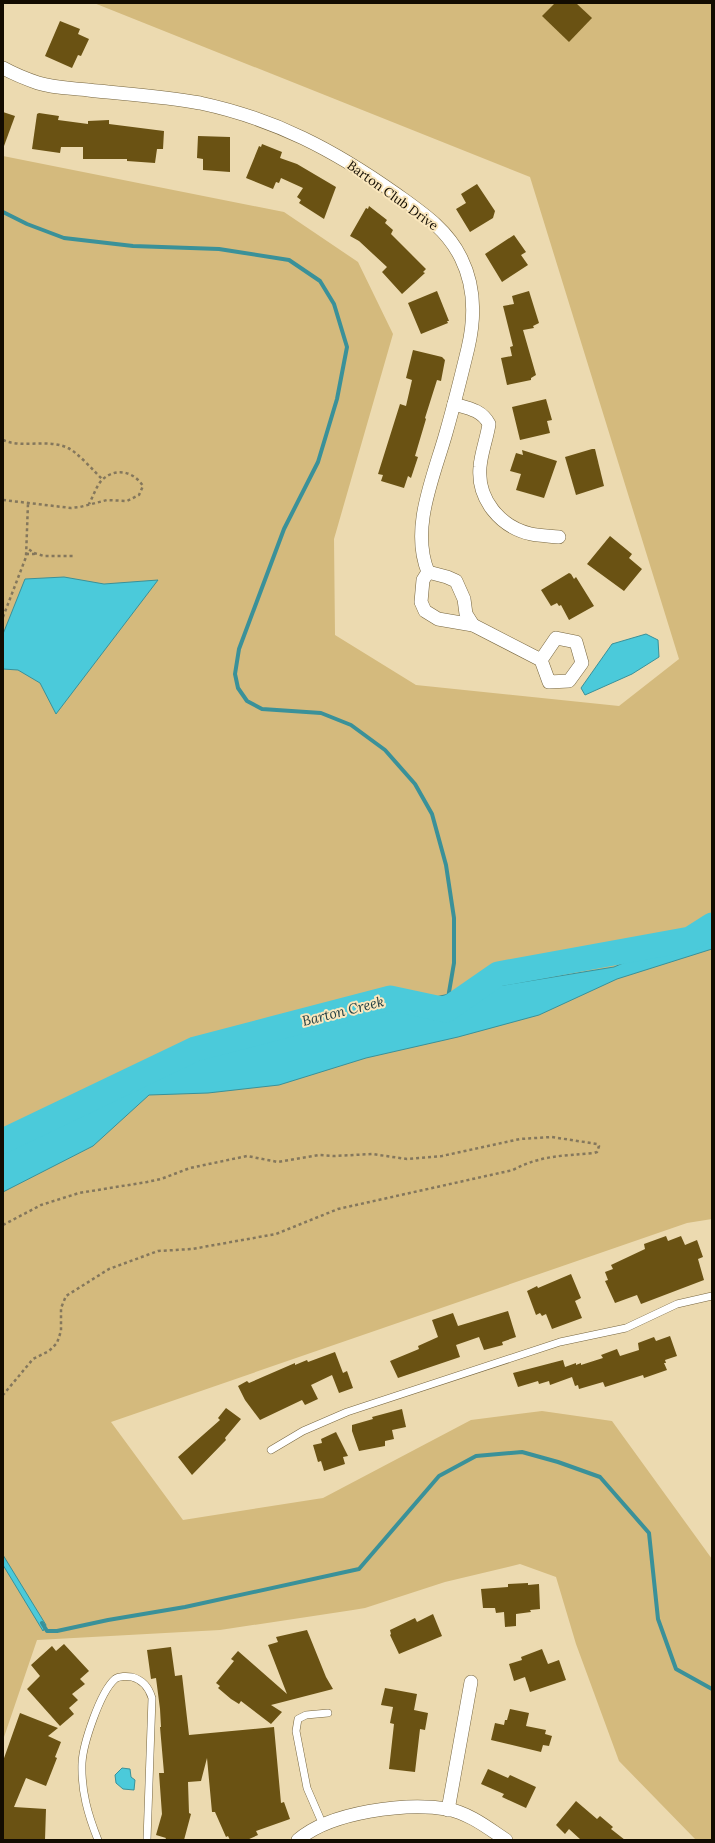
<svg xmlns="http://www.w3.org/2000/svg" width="715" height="1843" font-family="Lora,serif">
  <rect width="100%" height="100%" fill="#ecdab0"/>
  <polygon fill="#d4ba7d" points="94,3 712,3 712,1219 687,1223 111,1422 183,1520 323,1498 471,1420 542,1411 612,1421 712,1559 712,1840 696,1840 619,1761 576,1644 556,1577 520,1564 445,1582 365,1608 353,1610 220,1630 37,1640 3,1740 3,156 284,212 358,262 393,334 334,539 335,635 416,685 619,706 679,659 530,177"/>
  <g fill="#4bcada" stroke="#3a9199">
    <polygon points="64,577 104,584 158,580 56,714 40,683 18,670 3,669 3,634 25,579"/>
    <polygon points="646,634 658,640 659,657 632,674 585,695 581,688 612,644"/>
    <polygon points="712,924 712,949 617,979 539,1015 458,1037 366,1058 279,1085 208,1093 149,1095 93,1146 3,1192 3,1147 12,1140 85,1099 190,1060 354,1015 449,994 614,967"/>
    <polygon points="3,1555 46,1625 43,1631 3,1565"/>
    <polygon points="122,1768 130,1769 131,1777 135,1780 134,1790 123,1789 116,1783 115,1775"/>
  </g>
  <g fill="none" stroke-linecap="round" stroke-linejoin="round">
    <g stroke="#3a9199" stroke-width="4">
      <polyline points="3,212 27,224 64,238 133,246 219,249 289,260 320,281 334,304 347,347 337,399 318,462 284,529 239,649 235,674 238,688 247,701 262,709 321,713 351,725 385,750 415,784 432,814 446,865 454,918 454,963 448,998"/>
      <polyline points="42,1623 47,1631 57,1631 108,1620 185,1607 359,1569 439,1476 476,1456 522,1452 558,1462 600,1477 649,1533 658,1619 676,1669 712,1689"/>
    </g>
    <polyline stroke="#4bcada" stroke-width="25" points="3,1141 195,1049 390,998 446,1010 498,974 690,939 712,925"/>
  </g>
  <g fill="#6a5213">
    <polygon points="555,3 576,3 592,18 569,42 542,16"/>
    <polygon points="60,21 80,29 78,34 89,39 81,56 78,55 72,68 45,56"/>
    <polygon points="3,112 15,116 4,146 3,146"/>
    <polygon points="39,113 59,116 58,120 88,124 88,121 109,120 109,124 164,131 163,149 157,149 155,163 127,161 127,159 83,159 83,147 61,147 60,153 32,149 37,114"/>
    <polygon points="198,136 230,137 230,172 203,170 203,159 197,158"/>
    <polygon points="262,144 282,152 280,158 297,164 336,187 324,219 299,203 301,200 297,197 303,188 281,178 279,183 276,182 273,189 246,178 259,146 261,147"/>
    <polygon points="477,184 495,211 493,218 470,232 456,209 466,203 461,194"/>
    <polygon points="369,206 387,220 385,223 393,230 391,234 426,269 423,272 425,273 402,294 382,272 387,267 359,241 350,236 366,208 368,209"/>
    <polygon points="514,235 526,252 521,255 528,265 502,282 485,254"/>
    <polygon points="437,291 449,321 447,321 448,323 421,334 408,303"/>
    <polygon points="529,291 539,323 533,326 534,328 523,330 536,375 531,378 531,380 507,385 501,358 512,356 510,347 513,346 503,306 514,304 512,296"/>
    <polygon points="413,350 442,357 445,360 441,381 437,380 425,418 426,419 415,456 418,457 411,478 408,476 404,488 381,481 383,475 378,474 400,404 406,406 412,380 406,378"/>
    <polygon points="546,399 552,420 547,421 550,433 520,440 512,407"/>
    <polygon points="592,449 595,449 604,486 576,495 565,457"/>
    <polygon points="522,450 557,461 544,498 516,490 521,474 510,471 516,453 523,455"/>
    <polygon points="610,536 632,554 629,558 642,569 624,591 587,564"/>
    <polygon points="569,573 571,574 574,579 576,577 594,606 569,620 561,605 559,606 557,603 551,606 541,590"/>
    <polygon points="666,1236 668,1241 681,1236 685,1245 697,1240 703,1257 698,1259 704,1280 641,1304 637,1295 615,1303 605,1281 608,1280 605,1272 613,1269 611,1265 645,1249 644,1244"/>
    <polygon points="571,1274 581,1298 575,1301 582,1318 552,1329 546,1314 542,1316 540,1313 536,1315 527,1291 537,1286 538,1288"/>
    <polygon points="508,1311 516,1337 502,1342 503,1345 484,1350 479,1337 456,1345 460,1357 398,1378 390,1361 419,1349 418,1346 438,1337 432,1320 453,1313 458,1326"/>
    <polygon points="670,1336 677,1356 665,1360 666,1363 664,1363 667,1370 644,1378 643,1375 605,1387 603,1382 579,1389 578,1385 575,1386 572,1377 550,1385 549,1381 539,1384 538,1381 518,1387 513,1373 563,1360 565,1367 576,1363 576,1365 581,1363 581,1365 603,1358 601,1355 617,1349 620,1356 639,1350 638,1343 654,1337 656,1341"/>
    <polygon points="335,1352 343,1373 347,1371 353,1388 339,1393 332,1375 311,1385 318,1399 305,1405 302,1400 260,1420 245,1400 238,1386 247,1381 249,1383 295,1363 295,1365 307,1360 308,1362"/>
    <polygon points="226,1408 241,1419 225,1438 226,1440 192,1475 178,1457 220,1420 218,1418"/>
    <polygon points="402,1409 406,1427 392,1430 394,1439 385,1441 385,1446 359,1451 352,1431 352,1425 373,1419 372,1417"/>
    <polygon points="336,1432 348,1456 343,1457 345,1464 324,1471 321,1461 318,1462 313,1445 322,1443 321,1439"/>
    <polygon points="528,1583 528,1585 539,1584 540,1609 530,1610 531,1612 516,1614 516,1626 505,1627 504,1612 496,1613 495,1608 483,1608 481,1589 508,1587 508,1584"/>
    <polygon points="433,1614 442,1636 399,1654 390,1635 391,1634 390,1630 415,1618 417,1622"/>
    <polygon points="307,1630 326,1677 333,1689 271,1705 282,1712 271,1724 241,1701 239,1704 231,1699 218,1688 220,1686 216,1683 234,1661 231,1659 238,1651 287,1694 268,1645 278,1642 276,1637"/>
    <polygon points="64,1644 89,1671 80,1679 85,1684 72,1694 78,1700 69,1708 74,1714 60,1726 27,1689 40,1676 31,1665 52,1646 56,1651"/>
    <polygon points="171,1647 175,1676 182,1675 189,1735 274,1727 281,1803 284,1802 290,1819 256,1831 258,1835 247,1840 230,1840 228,1836 226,1837 215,1812 212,1812 207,1758 201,1781 188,1782 189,1813 191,1814 184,1840 165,1840 166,1838 156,1835 162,1814 159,1773 164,1773 160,1727 161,1727 160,1709 156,1678 151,1679 147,1650"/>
    <polygon points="542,1649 548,1664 559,1660 566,1680 530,1692 525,1677 514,1681 509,1664 522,1660 521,1657"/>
    <polygon points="385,1688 417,1694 414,1710 428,1713 425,1730 420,1729 415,1772 389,1769 394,1724 390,1723 393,1707 381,1705"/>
    <polygon points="510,1709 529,1713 526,1726 546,1730 545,1734 552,1736 549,1746 543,1745 541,1752 491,1740 495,1723 504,1725 505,1720 507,1720"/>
    <polygon points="20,1713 58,1728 48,1736 61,1742 55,1757 57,1758 46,1786 26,1778 14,1807 46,1809 45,1840 3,1840 3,1761"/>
    <polygon points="488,1769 508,1778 510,1775 536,1787 526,1808 502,1797 504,1794 481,1784"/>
    <polygon points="576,1801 597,1819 600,1816 613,1827 611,1829 625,1840 581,1840 569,1829 565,1834 556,1825"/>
  </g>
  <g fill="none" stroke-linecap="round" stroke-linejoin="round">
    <g stroke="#76653f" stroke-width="8">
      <g id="service">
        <polyline points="271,1450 303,1431 347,1412 560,1342 626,1328 677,1304 712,1296"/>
        <polyline points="323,1825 307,1788 296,1731 298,1719 306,1715 328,1713"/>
        <path d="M98,1840C88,1815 81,1791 82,1763C83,1744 100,1692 115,1679C119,1676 127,1676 132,1677C143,1680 149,1688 152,1698L147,1840"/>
      </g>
    </g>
    <g stroke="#76653f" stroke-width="14">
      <g id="minor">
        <path d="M3,68C14,74 26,79 38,83C54,88 71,88 88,90C125,94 163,96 200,103C275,119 334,150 396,194C421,212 447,229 461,258C475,286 475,318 468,348C461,377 454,405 446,433C434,476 410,528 428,572L423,580L421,602L425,611L438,619L473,625L541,660L549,682L569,681L582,663L576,642L556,638L541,660"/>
        <path d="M454,404C468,408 482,410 489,424C487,438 481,453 480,467C477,499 500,527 531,534C540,536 550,536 559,537"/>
        <polyline points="428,572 447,577 456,581 464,599 466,614 473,625"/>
        <polyline points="448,1810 471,1682"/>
        <path d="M298,1840C330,1812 406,1802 447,1809C469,1813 488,1828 506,1840"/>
      </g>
    </g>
    <g stroke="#84775c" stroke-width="2.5" stroke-dasharray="3 3" stroke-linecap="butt">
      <path d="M3,440C23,449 47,438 68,448C77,452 94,471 102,479"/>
      <path d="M3,500L71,508L80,507L107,500L127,501L139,495L143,486C134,472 117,467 103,479C97,484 93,497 89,504"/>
      <polyline points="34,553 44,556 74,556"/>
      <polyline points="26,554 34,554 34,553 27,548"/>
      <polyline points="3,617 26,557 28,503"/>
      <path d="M3,1225L41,1205L79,1193L147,1182L161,1179L190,1168L247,1156L278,1162L319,1155L334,1156L372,1154L407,1159L442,1156L520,1139L552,1137L597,1144L599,1146L597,1152L594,1153C563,1156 541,1155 513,1170L338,1209L276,1234L192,1249L158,1251L109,1269L66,1296L61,1308V1331L57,1343L49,1351L33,1359L3,1395"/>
    </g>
    <use href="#service" stroke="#fff" stroke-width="7"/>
    <use href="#minor" stroke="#fff" stroke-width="13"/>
  </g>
  <g text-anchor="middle" stroke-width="4" stroke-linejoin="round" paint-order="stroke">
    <g font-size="13" fill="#130c01" stroke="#fae7bd">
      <text transform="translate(393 195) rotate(36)" y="5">Barton Club Drive</text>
    </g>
    <g font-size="14" font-style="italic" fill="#254145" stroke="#fae7bd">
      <text transform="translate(343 1011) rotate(-14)" y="5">Barton Creek</text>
    </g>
  </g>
  <rect width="715" height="1843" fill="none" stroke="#130c01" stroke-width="8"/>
</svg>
